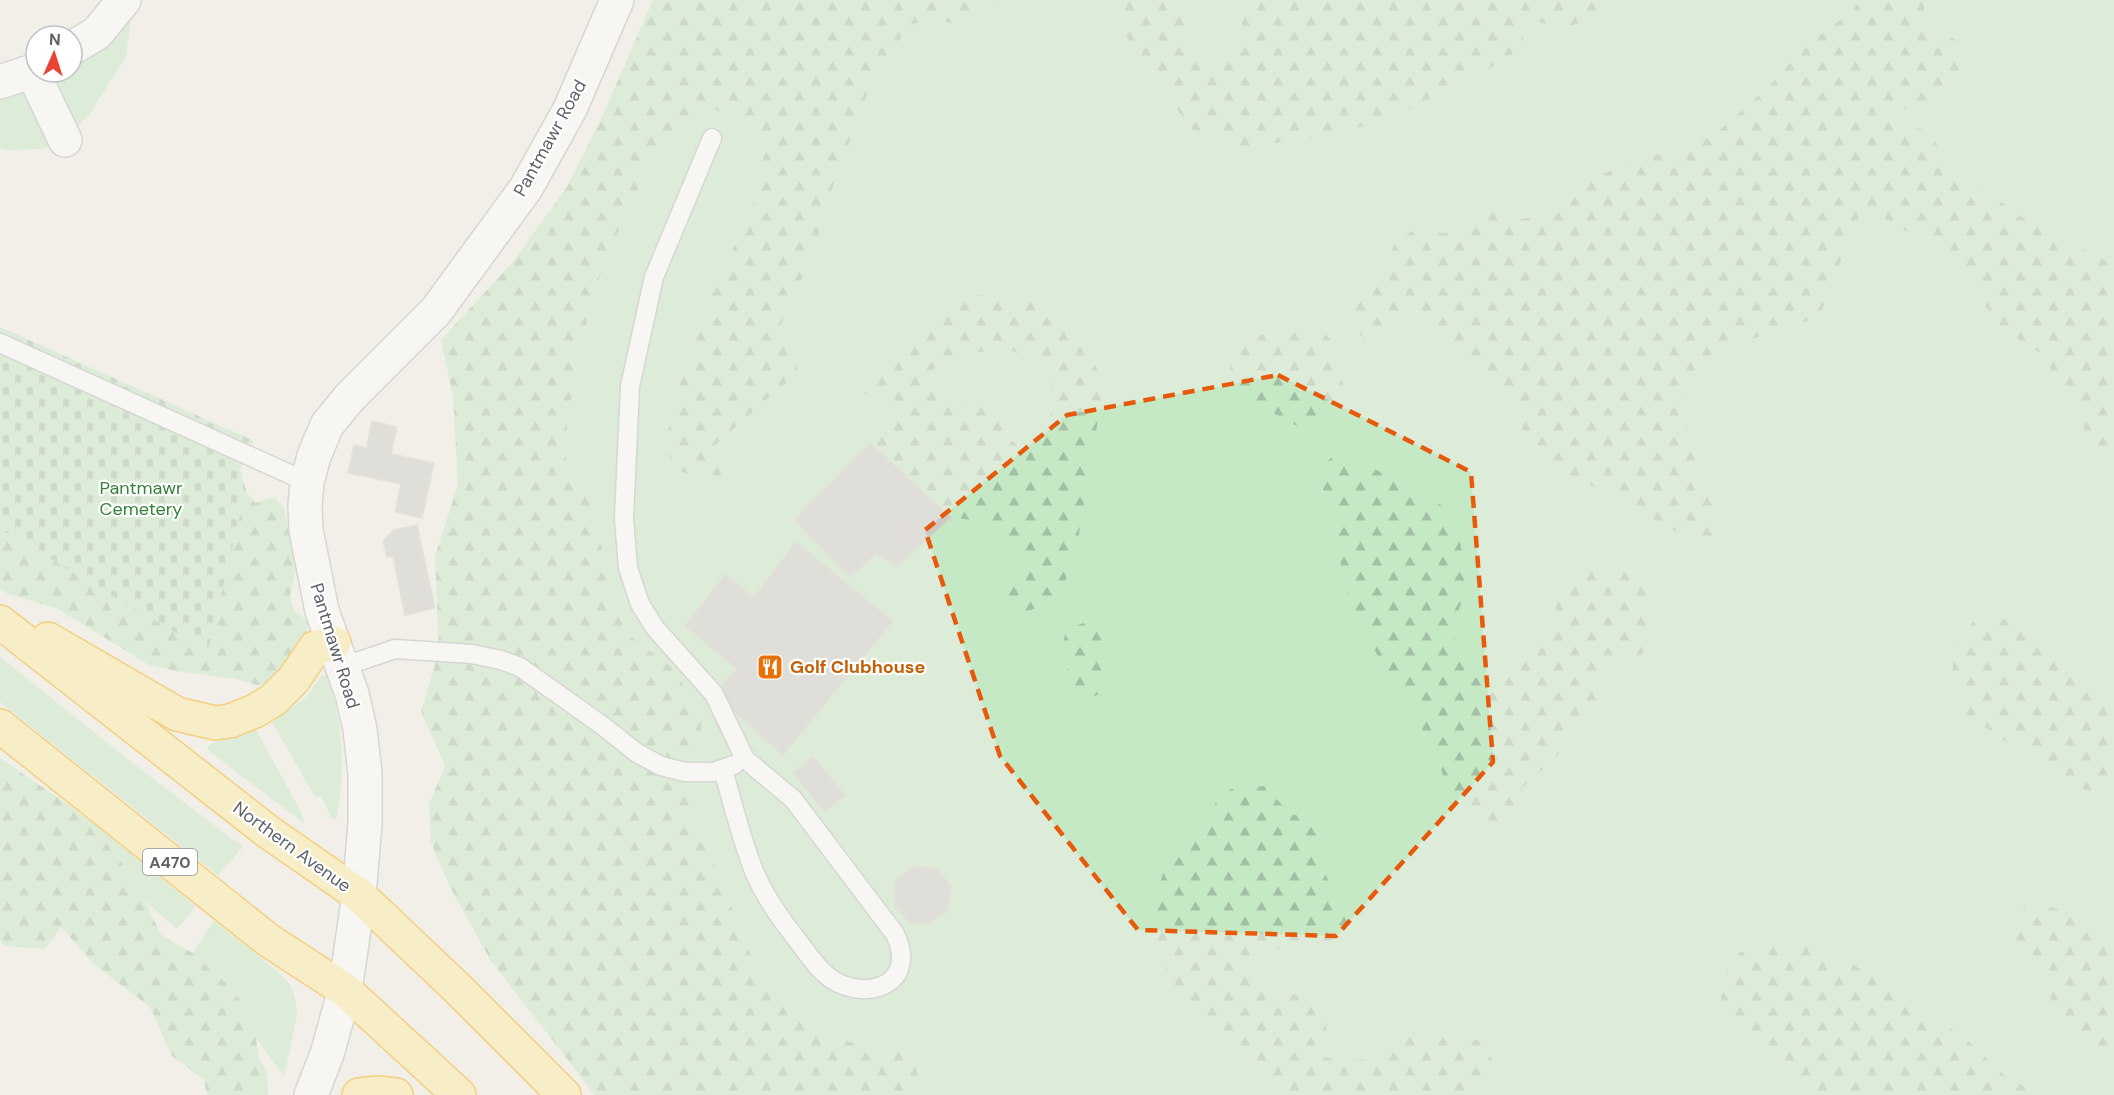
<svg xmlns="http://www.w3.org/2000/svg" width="2114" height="1095" font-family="'DM Sans',sans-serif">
  <defs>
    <pattern id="forest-firs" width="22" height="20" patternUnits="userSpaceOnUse" patternTransform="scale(1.5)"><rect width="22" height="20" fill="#c5e8c5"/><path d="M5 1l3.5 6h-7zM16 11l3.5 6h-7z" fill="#a3c0a4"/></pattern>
    <pattern id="cemetery-stones" width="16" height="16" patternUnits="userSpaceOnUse" patternTransform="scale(1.5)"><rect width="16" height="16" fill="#c5e8c5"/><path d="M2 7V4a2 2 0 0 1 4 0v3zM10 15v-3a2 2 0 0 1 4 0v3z" fill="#a3c0a4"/></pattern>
  </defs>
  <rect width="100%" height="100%" fill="#f1efe8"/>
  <g fill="#c5e8c5">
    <polygon points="133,0 126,56 91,112 65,140 42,149 8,150 0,148 0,82 36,72 72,72 72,48"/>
    <polygon points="712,0 2114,0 2114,1095 677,1095 521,291"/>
    <polygon points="0,657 126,758 243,847 218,875 0,702"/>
    <path d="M326,675C343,711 346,780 336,819H332L321,796L315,797L272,722L307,696L321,676Z"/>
    <path d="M256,730L301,812L304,823L210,752L207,747C214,740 244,734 256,730Z"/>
    <polygon points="64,802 99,828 195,906 177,929 145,901 120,860 92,826"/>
    <polygon points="214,921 277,971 289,983 295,997 297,1016 284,1077 256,1038 248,1010 229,986 193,953"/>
  </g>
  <g fill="url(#forest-firs)" fill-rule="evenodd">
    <polygon points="653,0 1001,0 967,27 931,18 908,26 866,97 828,200 814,255 785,313 779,330 798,349 797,373 713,447 721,475 715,484 681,471 669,457 666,437 694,334 759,192 763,159 749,126 722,111 698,107 670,133 632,199 599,278 578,356 567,426 566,464 591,499 600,535 606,583 626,633 671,667 702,711 700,744 685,772 694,817 759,975 814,1028 873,1051 910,1044 920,1085 918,1095 595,1095 491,961 449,885 431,842 429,804 445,766 421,711 439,652 435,556 458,485 453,396 441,340 511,264 567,187 602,117"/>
    <path d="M1124,0H1170L1183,21L1193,55L1221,61L1240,51C1241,34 1239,5 1260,0H1604L1591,20L1558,29L1527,17L1521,48L1481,74L1384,121L1308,139L1239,147L1192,129L1143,65L1118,21Z"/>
    <path d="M1860,0H1924V20L1956,40C1958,45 1962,53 1961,58C1960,77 1943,100 1926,105C1913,109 1901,106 1891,116L1927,132L1960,173L2029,222L2114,265V472L2087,434L2042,354L2003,330L1976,294L1955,260L1916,235L1892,226L1877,210L1861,212L1845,247L1831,294L1817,318L1721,349L1689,381L1684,417L1692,452L1722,533L1706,539L1680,534L1626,503L1566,473L1522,429L1505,394L1422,312L1407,317L1386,333L1366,340L1349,324L1360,295L1382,274L1395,242L1414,230L1443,233L1474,227L1484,216L1506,208L1521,219L1553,213L1572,193L1630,159L1676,152L1714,135L1766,89L1806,46L1853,10Z"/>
    <path d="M978,295L1035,300L1082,338L1104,384L1078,540L1065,582L1047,605L1010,616L1005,591L1026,563L985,522L951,517L870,443L894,416L857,387L949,305ZM1011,350L1050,369L1051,412L1041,442L1026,454L1008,437L993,410L958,399L927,373L960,353Z"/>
    <polygon points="0,327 62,355 94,374 235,478 255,503 275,497 284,508 296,568 290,596 294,611 308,621 306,645 274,683 257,685 236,679 176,671 149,665 56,608 8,594 0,589"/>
    <polygon points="1303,331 1323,331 1336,346 1345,395 1343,408 1325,424 1297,426 1256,404 1231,394 1226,376 1239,351 1262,335"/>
    <path d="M1333,456L1360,462L1401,482L1443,506L1459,536L1465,570L1461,604L1452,627L1460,656L1475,678H1491L1520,651L1549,637L1556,617L1555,592L1568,573C1587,569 1608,565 1627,573C1645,581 1658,616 1652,634C1650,641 1645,649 1641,655L1619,663L1600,674L1601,690L1596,714L1550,763L1522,788L1517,808L1509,825L1491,829L1473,821L1452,807L1440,766L1409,702L1384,668L1355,612L1345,586L1332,516L1323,490L1322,466Z"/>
    <polygon points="1999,618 2032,626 2097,698 2114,702 2114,799 2062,782 1965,713 1952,682 1954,646 1973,622"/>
    <path d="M1087,622L1099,626C1108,648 1112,669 1105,692L1089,698L1071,691L1063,644L1066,629Z"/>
    <polygon points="0,758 64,802 92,826 120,860 145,901 161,935 193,953 229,986 248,1010 256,1038 258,1057 267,1071 268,1095 207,1095 204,1080 172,1056 150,1007 95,965 61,927 45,949 6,946 0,941"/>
    <path d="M1265,786L1290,814L1306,817L1324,836L1317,848C1322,868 1333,887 1335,908L1347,917L1349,929L1339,941L1316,942L1286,950L1258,948L1249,961L1258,981L1310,1000L1328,1012L1326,1031L1315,1045L1325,1057L1342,1061L1371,1059L1406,1036L1429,1031L1457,1035L1480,1041L1494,1063L1491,1084L1477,1095H1283L1281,1086L1248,1053L1226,1036L1170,980L1158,947L1156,897L1164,870L1174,852L1195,841L1208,828L1216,802L1230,789Z"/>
    <path d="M2035,904L2072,912L2114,934V1064L2092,1048L2060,1018L2046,989L2049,969L2030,952L2012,941C2012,918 2013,913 2035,904Z"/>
    <polygon points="1766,942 1811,946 1851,963 1964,1037 2003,1074 2038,1095 1798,1095 1783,1063 1748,1041 1721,1002 1721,978 1739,953"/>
  </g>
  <polygon fill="url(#cemetery-stones)" points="0,327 254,441 240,469 246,490 208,652 0,529"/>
  <g fill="#cccac5" stroke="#d6d1c6" stroke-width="1.5">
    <polygon points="372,421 397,427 391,454 434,463 422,518 395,512 401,484 348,473 354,445 367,448"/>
    <polygon points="870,443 951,517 898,566 876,554 850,577 794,520"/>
    <polygon points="417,525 435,608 405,615 393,556 387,557 383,541 394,530"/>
    <polygon points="796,542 893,621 783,755 714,694 737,669 685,626 725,574 754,597"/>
    <polygon points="813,756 845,795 825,812 793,773"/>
    <polygon points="915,867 937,868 951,886 948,911 928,924 910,923 894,906 896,879"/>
  </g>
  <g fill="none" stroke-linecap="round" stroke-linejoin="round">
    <g stroke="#b5b8bc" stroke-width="21">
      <g id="service">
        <path d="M712,138L654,277L630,386L624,518L628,568L640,604L655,628L714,694L745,759L793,799L895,934C921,988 858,1005 824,973C815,965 808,954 801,945C783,922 765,898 754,871C741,838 733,804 723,770"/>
        <polyline points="0,343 307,482"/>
        <polyline points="342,667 395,649 472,654 501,660 520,667 603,726 637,753 661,766 685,772 713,772 734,765"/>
      </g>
    </g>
    <g stroke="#b5b8bc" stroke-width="36">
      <g id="minor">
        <polyline points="72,48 97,33 124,0"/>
        <polyline points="33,73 65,140"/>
        <polyline points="0,82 36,70"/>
      </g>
    </g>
    <g stroke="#b5b8bc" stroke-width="36">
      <polyline id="tertiary" points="311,1095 327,1054 345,990 359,895 365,823 365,774 360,729 352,694 322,611 306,530 305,506 307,482 314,456 327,425 350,397 436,311 526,188 570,109 617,0"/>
    </g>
    <g stroke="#f9ab00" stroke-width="36">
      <g id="trunk">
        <polyline points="0,622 267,831 359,895 455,986 564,1095"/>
        <polyline points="48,639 177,714 215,723 230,721 255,711 273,700 294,679 315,648 334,643"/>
        <polyline points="0,726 268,940 345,990 459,1095"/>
        <polyline points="359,1095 378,1093 396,1095"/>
      </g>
    </g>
    <use href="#service" stroke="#fff" stroke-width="18"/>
    <use href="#minor" stroke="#fff" stroke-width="33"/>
    <use href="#tertiary" stroke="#fff" stroke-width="33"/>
    <use href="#trunk" stroke="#feeaa1" stroke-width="33"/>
  </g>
  <path d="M0 0H2114V1095H0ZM1278,375L1471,472L1493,762L1336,936L1138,930L1000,756L925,530L1067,415Z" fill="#f1efe8" fill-opacity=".55" fill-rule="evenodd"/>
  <path fill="none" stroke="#e8590c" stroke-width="4.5" stroke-dasharray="12 8" stroke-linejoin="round" d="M1278,375L1471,472L1493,762L1336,936L1138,930L1000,756L925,530L1067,415Z"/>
  <defs>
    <g id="restaurant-square" transform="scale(1.35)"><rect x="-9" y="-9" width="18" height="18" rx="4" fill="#e8710a" stroke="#fff"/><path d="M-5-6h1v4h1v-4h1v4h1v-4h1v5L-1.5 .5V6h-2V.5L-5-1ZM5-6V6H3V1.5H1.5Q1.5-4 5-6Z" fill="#fff"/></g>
  </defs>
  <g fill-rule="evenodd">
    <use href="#restaurant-square" x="770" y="667"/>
  </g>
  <g text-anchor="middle" stroke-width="4.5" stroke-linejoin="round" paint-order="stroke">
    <rect fill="#fff" stroke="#8f9295" stroke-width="1.5" x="143" y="849" width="54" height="26" rx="4.5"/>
    <g font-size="16" font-weight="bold" fill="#5f6368">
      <text x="170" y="868">A470</text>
    </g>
    <g font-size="18" fill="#5f6368" stroke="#fff">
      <text transform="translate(550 138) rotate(-61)" y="6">Pantmawr Road</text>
      <text transform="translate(335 646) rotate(73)" y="6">Pantmawr Road</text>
      <text transform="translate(292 847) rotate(36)" y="6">Northern Avenue</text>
    </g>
    <g font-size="18" fill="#348238" stroke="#fff">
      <text x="141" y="494">Pantmawr<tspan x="141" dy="21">Cemetery</tspan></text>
    </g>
    <g font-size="18" font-weight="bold" fill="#c56008" stroke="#fff" text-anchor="start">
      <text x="790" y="673">Golf Clubhouse</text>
    </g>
  </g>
  <g transform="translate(54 54) rotate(3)"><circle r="28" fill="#ffffff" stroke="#bfc1c3" stroke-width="1.5"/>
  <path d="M0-4.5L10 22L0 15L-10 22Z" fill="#ea4335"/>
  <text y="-9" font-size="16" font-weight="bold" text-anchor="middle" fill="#5f6368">N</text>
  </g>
</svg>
